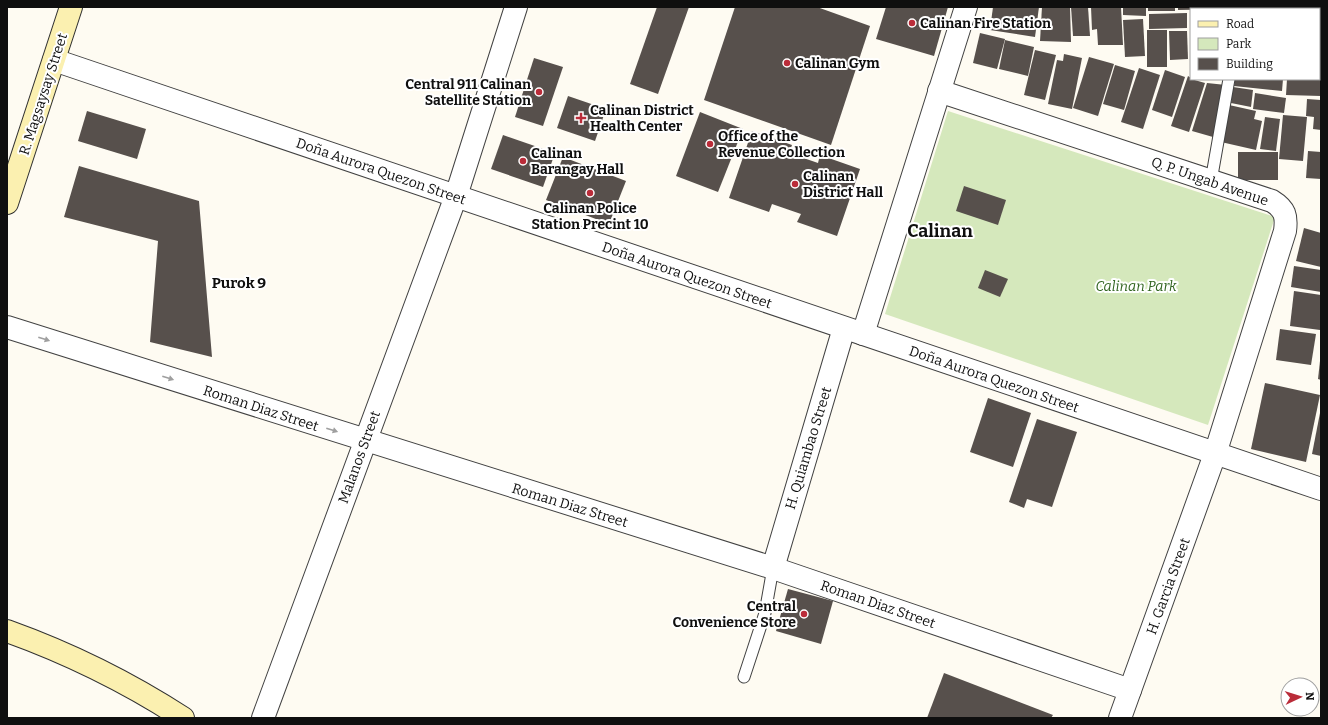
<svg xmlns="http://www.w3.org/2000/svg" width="1328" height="725" font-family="Bitter,serif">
  <rect width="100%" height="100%" fill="#fefbf2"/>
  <polygon fill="#d5e8bc" points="948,111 1275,217 1208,425 885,314"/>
  <g fill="#57504c">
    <polygon points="657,7 689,7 658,94 630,84"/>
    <polygon points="735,7 817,7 870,26 831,145 704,100"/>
    <polygon points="886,7 948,7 934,56 876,39"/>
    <polygon points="993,7 1039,7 1035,37 990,30"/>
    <polygon points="1042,7 1070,7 1071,42 1040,41"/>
    <polygon points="1071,7 1088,7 1090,36 1073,36"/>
    <polygon points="1091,7 1121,7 1123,45 1098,45 1097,29 1092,30"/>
    <polygon points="1123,7 1146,7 1146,16 1123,15"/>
    <rect x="1148" y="7" width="27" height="4"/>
    <polygon points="1178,7 1232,7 1232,9 1178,10"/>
    <rect x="1256" y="7" width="25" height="2"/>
    <rect x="1284" y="7" width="31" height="2"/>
    <polygon points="1317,7 1321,7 1321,27 1319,27 1319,9 1318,9"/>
    <polygon points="1187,13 1187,28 1149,29 1149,14"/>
    <polygon points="1143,19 1145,56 1125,57 1123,20"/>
    <rect x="1147" y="30" width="20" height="37"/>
    <polygon points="1169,31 1187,31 1188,59 1170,60"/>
    <polygon points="980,33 1005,39 997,69 973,63"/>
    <polygon points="1005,40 1034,47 1028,76 999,69"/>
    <polygon points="1035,50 1056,55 1045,100 1024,95"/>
    <polygon points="1064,54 1082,58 1072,109 1048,104 1057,60 1063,61"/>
    <polygon points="1089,57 1114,64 1098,116 1073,108"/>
    <polygon points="534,58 563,67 543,126 515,117"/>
    <polygon points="1115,65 1135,71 1124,110 1103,104"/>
    <polygon points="1139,68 1160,75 1143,129 1121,122"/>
    <polygon points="1165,70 1185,77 1172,117 1152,110"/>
    <polygon points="1319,74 1321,74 1321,96 1286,95 1287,79 1319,79"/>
    <polygon points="1188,76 1191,78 1191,79 1205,83 1189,132 1171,126"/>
    <polygon points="1235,79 1283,79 1282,91 1234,86"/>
    <polygon points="1207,83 1226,85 1213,137 1192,131"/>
    <polygon points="1233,87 1253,90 1251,107 1231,103"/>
    <polygon points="1255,93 1286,98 1284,113 1253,109"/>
    <polygon points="568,96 606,109 595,141 557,128"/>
    <polygon points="1307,99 1321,100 1321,130 1313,129 1314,117 1306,116"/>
    <polygon points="1229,105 1256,111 1254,119 1262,121 1256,150 1221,142"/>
    <polygon points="87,111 146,129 137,159 78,141"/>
    <polygon points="700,112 743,129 718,192 676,176"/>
    <polygon points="1283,115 1307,117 1303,161 1279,159"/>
    <polygon points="1265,117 1280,119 1276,151 1260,149"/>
    <polygon points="752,131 792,145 789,153 818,163 820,155 860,169 837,236 797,222 801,214 772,204 769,212 729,198"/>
    <polygon points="503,135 555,153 543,187 491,169"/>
    <polygon points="1308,151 1321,152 1321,179 1306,178"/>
    <rect x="1238" y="152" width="40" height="28"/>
    <polygon points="563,157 626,181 609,224 546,200"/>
    <polygon points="79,166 199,201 212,357 150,342 158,241 64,217"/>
    <polygon points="964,186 1006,200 998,225 956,211"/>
    <polygon points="1304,228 1321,233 1321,267 1296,261"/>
    <polygon points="1294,266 1321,270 1321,292 1291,287"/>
    <polygon points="985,270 1008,279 1000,297 978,288"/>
    <polygon points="1294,291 1321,295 1320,330 1290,326"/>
    <polygon points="1280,329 1316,334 1311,365 1276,360"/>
    <polygon points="1320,361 1321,361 1321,380 1318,379"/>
    <polygon points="1265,383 1320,395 1306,462 1251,449"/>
    <polygon points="988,398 1031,413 1013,467 970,452"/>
    <polygon points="1320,413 1321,413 1321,456 1312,454"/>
    <polygon points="1037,419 1077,432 1052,507 1027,499 1024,508 1009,502"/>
    <polygon points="788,589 833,601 821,644 776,631"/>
    <polygon points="944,673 1053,715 1051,718 927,718"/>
  </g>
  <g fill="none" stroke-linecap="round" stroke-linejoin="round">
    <g stroke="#424242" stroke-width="13">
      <g id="service">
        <polyline points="1232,9 1232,7"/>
        <polyline points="1211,181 1229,79"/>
        <polyline points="744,677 765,613 773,568"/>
      </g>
    </g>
    <g stroke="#424242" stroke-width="24">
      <g id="minor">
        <path d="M939,91L1272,201C1285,209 1287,216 1285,231L1215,454L1120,718"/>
        <polyline points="7,327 773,568 1130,690"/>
        <polyline points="863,334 966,7"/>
        <polyline points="773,568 844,328"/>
        <polyline points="263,718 456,196 516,7"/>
      </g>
    </g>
    <g stroke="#424242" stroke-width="24">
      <polyline id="tertiary" points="54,60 1321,489"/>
    </g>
    <g stroke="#313131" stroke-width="24">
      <g id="secondary">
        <polyline points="7,203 71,7"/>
        <path d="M7,631C71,654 126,681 183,718"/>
      </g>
    </g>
    <use href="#service" stroke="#fff" stroke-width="11"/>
    <use href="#minor" stroke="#fff" stroke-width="22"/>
    <use href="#tertiary" stroke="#fff" stroke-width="22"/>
    <use href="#secondary" stroke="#fbf0b0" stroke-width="22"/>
  </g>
  <defs><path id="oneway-solid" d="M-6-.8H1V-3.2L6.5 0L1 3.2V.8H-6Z"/></defs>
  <g fill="#9f9f9f">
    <use href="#oneway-solid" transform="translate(44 339) rotate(18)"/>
    <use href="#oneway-solid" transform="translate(168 378) rotate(18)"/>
    <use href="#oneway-solid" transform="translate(332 430) rotate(18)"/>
  </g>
  <g fill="#ba2c39" stroke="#fff" stroke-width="1.5">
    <circle cx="912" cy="23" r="4"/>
    <circle cx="787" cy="63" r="4"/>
    <circle cx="539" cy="92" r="4"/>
    <path d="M579 112h4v4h4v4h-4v4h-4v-4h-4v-4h4z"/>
    <circle cx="710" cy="144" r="4"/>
    <circle cx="523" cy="161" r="4"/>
    <circle cx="795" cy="184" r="4"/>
    <circle cx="590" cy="193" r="4"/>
    <circle cx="804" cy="614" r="4"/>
  </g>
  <g text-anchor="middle" stroke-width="4" stroke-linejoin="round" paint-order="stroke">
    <g font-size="14" font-weight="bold" fill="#0f0f0f" stroke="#fff" text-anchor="start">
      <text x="920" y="28">Calinan Fire Station</text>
      <text x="795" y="68">Calinan Gym</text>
      <text x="531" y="89" text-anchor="end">Central 911 Calinan<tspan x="531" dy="16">Satellite Station</tspan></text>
      <text x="590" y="115">Calinan District<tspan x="590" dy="16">Health Center</tspan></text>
      <text x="718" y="141">Office of the<tspan x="718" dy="16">Revenue Collection</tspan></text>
      <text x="531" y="158">Calinan<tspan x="531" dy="16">Barangay Hall</tspan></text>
      <text x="803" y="181">Calinan<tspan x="803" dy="16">District Hall</tspan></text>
      <text x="590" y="213" text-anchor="middle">Calinan Police<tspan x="590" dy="16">Station Precint 10</tspan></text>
      <text x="796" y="611" text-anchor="end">Central<tspan x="796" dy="16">Convenience Store</tspan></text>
    </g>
    <g font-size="14" fill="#0f0f0f" stroke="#fff">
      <text transform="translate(43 94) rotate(-72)" y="5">R. Magsaysay Street</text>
      <text transform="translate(381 171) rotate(19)" y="5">Doña Aurora Quezon Street</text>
      <text transform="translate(1210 181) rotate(19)" y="5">Q. P. Ungab Avenue</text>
      <text transform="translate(687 275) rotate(19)" y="5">Doña Aurora Quezon Street</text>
      <text transform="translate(994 379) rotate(19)" y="5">Doña Aurora Quezon Street</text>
      <text transform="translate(261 408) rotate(18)" y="5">Roman Diaz Street</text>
      <text transform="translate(808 448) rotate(-73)" y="5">H. Quiambao Street</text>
      <text transform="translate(359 457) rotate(-70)" y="5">Malanos Street</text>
      <text transform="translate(570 505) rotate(17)" y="5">Roman Diaz Street</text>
      <text transform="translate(1168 586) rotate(-70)" y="5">H. Garcia Street</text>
      <text transform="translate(878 604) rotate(19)" y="5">Roman Diaz Street</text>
    </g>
    <g font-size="14" font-style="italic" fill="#326521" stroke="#fff">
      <text x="1136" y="291">Calinan Park</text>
    </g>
    <g font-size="15" font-weight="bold" fill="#0f0f0f" stroke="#fff">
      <text x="239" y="288">Purok 9</text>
    </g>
    <g font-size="18" font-weight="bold" fill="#0f0f0f" stroke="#fff">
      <text x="940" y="237">Calinan</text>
    </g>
  </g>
  <rect width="1328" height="725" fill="none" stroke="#0f0f0f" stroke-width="16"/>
  <rect x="1190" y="8" width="130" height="72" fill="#ffffff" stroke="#9f9f9f"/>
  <rect x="1198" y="21" width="20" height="6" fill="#fbf0b0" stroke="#9f9f9f"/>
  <text x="1226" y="28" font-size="12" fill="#0f0f0f">Road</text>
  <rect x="1198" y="38" width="20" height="12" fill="#d5e8bc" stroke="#9f9f9f"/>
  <text x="1226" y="48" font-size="12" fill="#0f0f0f">Park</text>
  <rect x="1198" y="58" width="20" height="12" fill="#57504c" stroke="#9f9f9f"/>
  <text x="1226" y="68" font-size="12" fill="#0f0f0f">Building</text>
  <g transform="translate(1300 697) rotate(86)"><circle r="19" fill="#ffffff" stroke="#9f9f9f"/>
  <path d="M0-3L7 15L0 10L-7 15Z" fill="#ba2c39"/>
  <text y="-6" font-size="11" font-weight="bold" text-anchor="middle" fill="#0f0f0f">N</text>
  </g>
</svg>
